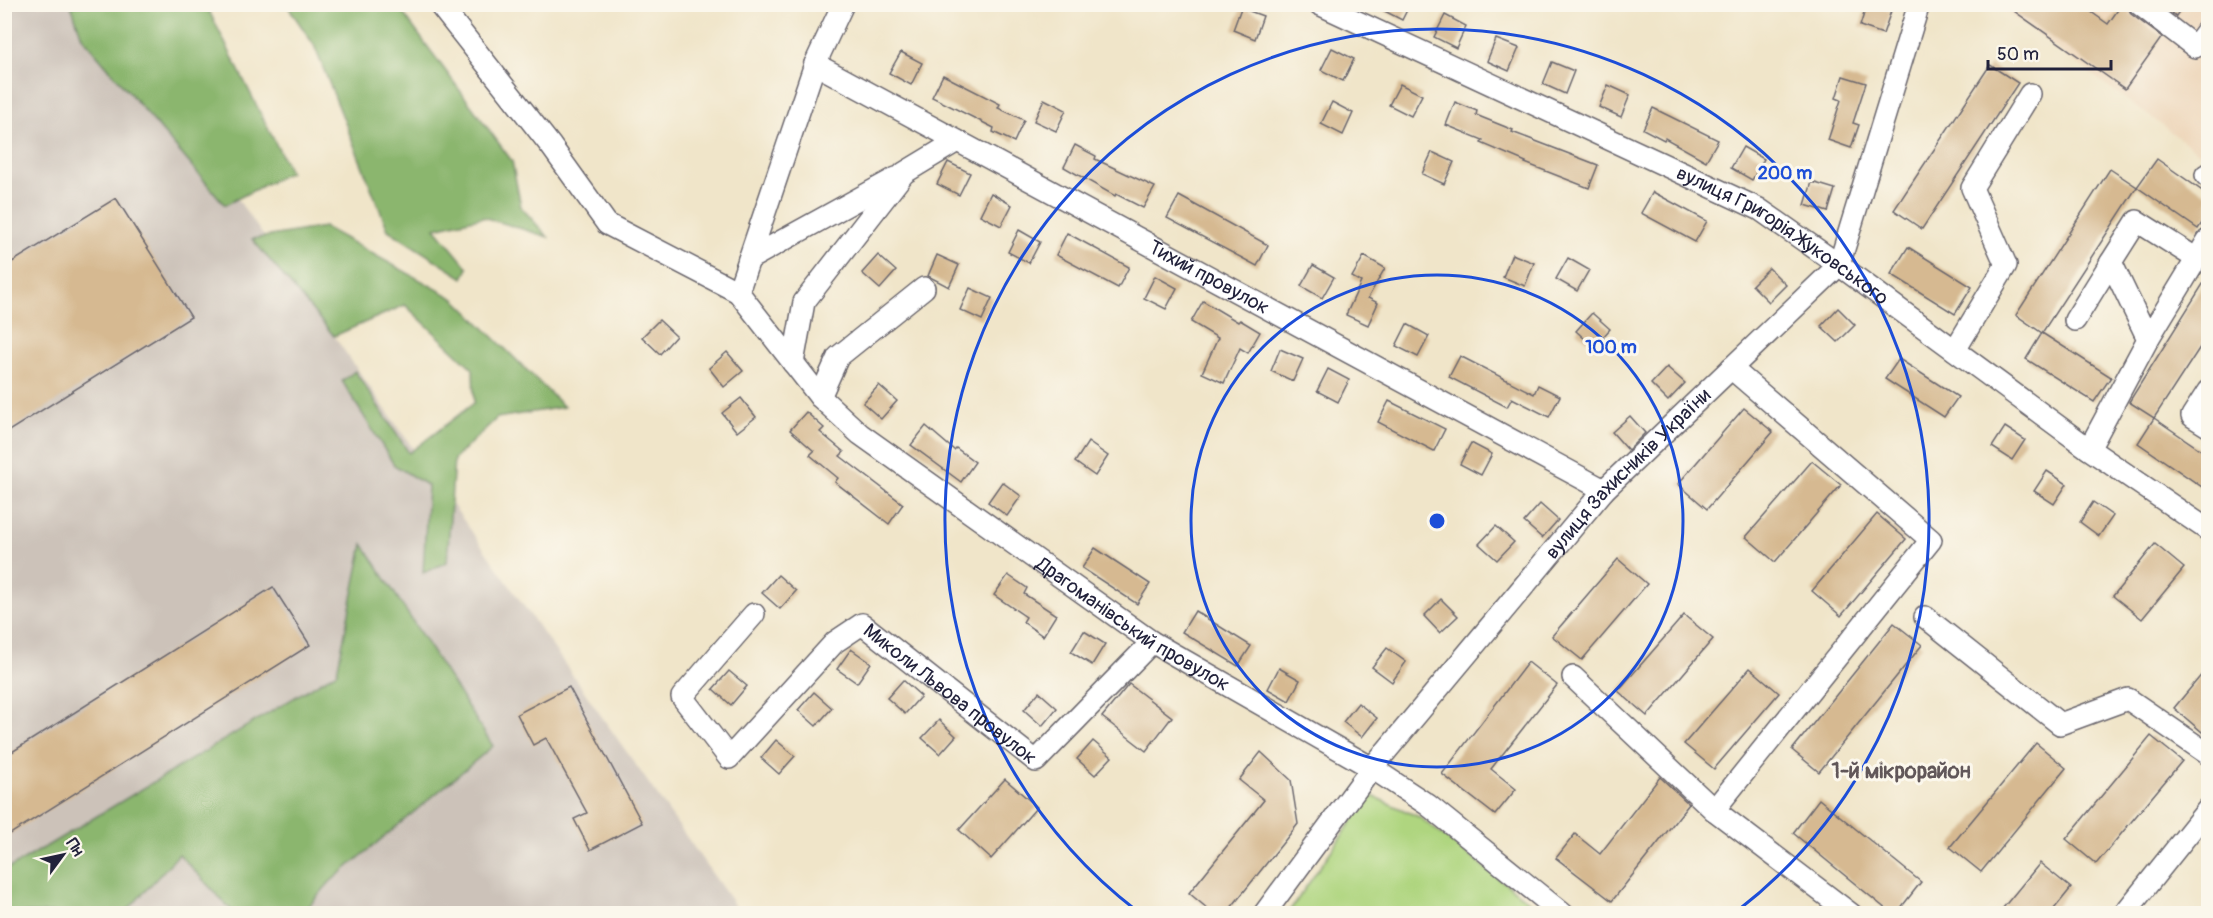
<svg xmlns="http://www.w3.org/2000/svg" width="2213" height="918" font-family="Pangolin,sans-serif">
  <rect width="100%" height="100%" fill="#fbf7ec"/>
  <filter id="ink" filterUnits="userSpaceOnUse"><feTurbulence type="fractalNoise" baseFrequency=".0167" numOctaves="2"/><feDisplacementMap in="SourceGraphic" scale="12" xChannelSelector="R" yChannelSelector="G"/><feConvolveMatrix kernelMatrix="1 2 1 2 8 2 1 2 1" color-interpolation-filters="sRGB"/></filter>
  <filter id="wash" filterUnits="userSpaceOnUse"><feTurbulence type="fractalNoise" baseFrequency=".008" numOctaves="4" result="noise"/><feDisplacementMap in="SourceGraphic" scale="24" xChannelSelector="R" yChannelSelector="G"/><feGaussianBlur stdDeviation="1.35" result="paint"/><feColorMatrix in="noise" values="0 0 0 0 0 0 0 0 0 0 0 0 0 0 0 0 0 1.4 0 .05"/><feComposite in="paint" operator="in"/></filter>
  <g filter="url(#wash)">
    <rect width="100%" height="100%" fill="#f0e5c9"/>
    <polygon fill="#eed7bb" points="1997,5 2208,5 2208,159"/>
    <polygon fill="#ccc2b9" points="5,5 101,5 740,913 5,914"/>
    <polygon fill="#afd57f" stroke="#687c5d" stroke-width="1.5" points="1370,795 1419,817 1544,913 1288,913"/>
    <g fill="#8bb66e" stroke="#566c54" stroke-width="1.5">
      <polygon points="71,5 206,5 290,172 225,205 82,37"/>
      <polygon points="287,5 397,5 512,161 521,207 548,237 483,217 435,228 468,268 463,278 388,230 314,45"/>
      <polygon points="324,227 455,299 564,407 497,418 454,459 447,562 423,573 428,486 394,465 342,381 355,371 409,453 474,403 473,369 405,305 334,336 252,239"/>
      <polygon points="363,544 493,746 330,882 303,913 234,913 179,854 125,913 5,913 5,870 22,861 337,672"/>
    </g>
    <g id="blocks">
      <g fill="#d6b991">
        <polygon points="1371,4 1410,4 1402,20"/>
        <polygon points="1867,4 1891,11 1883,34 1860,26"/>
        <polygon points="2004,4 2080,4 2108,24 2122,4 2127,4 2131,14 2162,37 2125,89"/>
        <polygon points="2161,4 2184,4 2176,16"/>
        <polygon points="1241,8 1263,16 1255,39 1233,30"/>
        <polygon points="1445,15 1466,26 1456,48 1434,37"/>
        <polygon points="1496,39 1519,48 1509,71 1487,61"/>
        <polygon points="1332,48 1354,59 1343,81 1321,70"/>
        <polygon points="901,52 922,63 911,85 889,73"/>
        <polygon points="1552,62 1574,71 1565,94 1543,84"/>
        <polygon points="1990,65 2018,83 1922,229 1894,210"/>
        <polygon points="943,75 1000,104 998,108 1024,120 1014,142 993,132 994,128 932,97"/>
        <polygon points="1843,76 1866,83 1853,123 1859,125 1851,148 1828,140 1841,100 1836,98"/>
        <polygon points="1400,84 1422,95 1411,116 1389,105"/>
        <polygon points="1608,85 1630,95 1621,117 1599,107"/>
        <polygon points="1044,99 1066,110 1056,131 1034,121"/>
        <polygon points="1332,102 1353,113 1343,135 1321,124"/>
        <polygon points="1455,102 1477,111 1476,115 1513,130 1512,132 1598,165 1589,188 1525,163 1526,162 1481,143 1483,140 1446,125"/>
        <polygon points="1653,108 1718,140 1706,161 1665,138 1664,140 1643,129"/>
        <polygon points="1075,145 1096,156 1095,159 1155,187 1143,208 1116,194 1115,196 1064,167"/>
        <polygon points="1743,147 1764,159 1752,180 1731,168"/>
        <polygon points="1432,152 1454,162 1444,184 1422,174"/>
        <polygon points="2157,159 2208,195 2208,214 2198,229 2137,187"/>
        <polygon points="948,162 970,173 959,195 937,184"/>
        <polygon points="2110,169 2137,187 2042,333 2016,315"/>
        <polygon points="1812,182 1835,189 1828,212 1805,205"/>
        <polygon points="1653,192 1707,221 1695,242 1641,213"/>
        <polygon points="991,193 1012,205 1001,226 980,215"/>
        <polygon points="1179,196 1268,245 1257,266 1167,218"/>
        <polygon points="116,198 191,317 4,434 4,267"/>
        <polygon points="1019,230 1040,242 1029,263 1008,252"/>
        <polygon points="1067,233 1129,267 1118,288 1056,255"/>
        <polygon points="1908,247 1972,287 1955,314 1891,274"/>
        <polygon points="1512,254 1534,263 1525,286 1503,277"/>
        <polygon points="878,255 896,271 880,289 862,273"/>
        <polygon points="937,255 959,265 949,287 928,276"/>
        <polygon points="1364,256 1385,268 1368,298 1378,303 1368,325 1346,315 1361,282 1352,277"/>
        <polygon points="1568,258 1589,270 1577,291 1556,279"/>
        <polygon points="1313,265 1334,277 1322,298 1301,286"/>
        <polygon points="1769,268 1786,285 1769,302 1752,285"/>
        <polygon points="1155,276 1177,288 1166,309 1144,298"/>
        <polygon points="2208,276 2208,335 2154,418 2129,402"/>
        <polygon points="970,288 992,298 982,320 960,310"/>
        <polygon points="1203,301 1238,322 1240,320 1260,332 1248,353 1240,348 1224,383 1202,373 1218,338 1191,322"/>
        <polygon points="1838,308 1855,325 1838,342 1821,326"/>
        <polygon points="1592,313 1610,329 1594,347 1576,331"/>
        <polygon points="659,320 676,336 660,354 642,337"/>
        <polygon points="1407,324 1429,336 1418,357 1396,346"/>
        <polygon points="2042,333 2111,377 2094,402 2026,359"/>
        <polygon points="1280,349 1303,359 1293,381 1271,371"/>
        <polygon points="727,352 743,371 724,387 709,368"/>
        <polygon points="1460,356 1534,394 1538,385 1560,396 1549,417 1512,398 1507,407 1449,377"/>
        <polygon points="1899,359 1958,397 1944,417 1885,379"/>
        <polygon points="1667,367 1685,383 1668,401 1651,384"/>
        <polygon points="1328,369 1349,380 1338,402 1317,391"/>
        <polygon points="879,385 897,401 881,419 863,403"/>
        <polygon points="741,398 756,417 737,432 722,413"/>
        <polygon points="1389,401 1445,429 1434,451 1378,422"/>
        <polygon points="1744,408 1773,432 1707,509 1678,484"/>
        <polygon points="806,412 824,428 820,432 844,452 840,456 903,504 889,524 835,482 838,478 810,455 814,451 790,430"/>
        <polygon points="1630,416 1645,433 1628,450 1612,432"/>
        <polygon points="2154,418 2208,455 2208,491 2138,443"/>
        <polygon points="926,426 954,450 956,448 975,462 961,482 911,445"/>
        <polygon points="2005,427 2025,440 2012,460 1992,447"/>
        <polygon points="1088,442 1108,456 1095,476 1075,462"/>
        <polygon points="1471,443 1492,454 1481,475 1460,464"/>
        <polygon points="1812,461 1841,485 1775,562 1746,537"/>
        <polygon points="2047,471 2067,484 2054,504 2034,491"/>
        <polygon points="1002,482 1021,496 1007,516 988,502"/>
        <polygon points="2093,502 2113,516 2099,536 2080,522"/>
        <polygon points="1540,504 1558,520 1542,538 1524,522"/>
        <polygon points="1877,514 1906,539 1841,616 1812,591"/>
        <polygon points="1496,526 1514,542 1497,560 1479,544"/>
        <polygon points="2155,544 2184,568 2142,619 2113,596"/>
        <polygon points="1095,548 1150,584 1137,604 1082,568"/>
        <polygon points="1618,559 1647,584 1582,660 1552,636"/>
        <polygon points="778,575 796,591 780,609 762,593"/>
        <polygon points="1008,575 1027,588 1024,594 1056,615 1043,636 1023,622 1026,617 994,595"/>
        <polygon points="273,587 310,645 4,838 4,757"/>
        <polygon points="1441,599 1458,616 1440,633 1424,616"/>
        <polygon points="1195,611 1251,646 1238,666 1182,632"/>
        <polygon points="1684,615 1713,639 1647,716 1618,691"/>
        <polygon points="1894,623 1922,645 1819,772 1792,750"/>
        <polygon points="1084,631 1105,644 1092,665 1071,652"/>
        <polygon points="1387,648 1406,662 1392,682 1372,667"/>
        <polygon points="851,649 871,663 857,683 837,669"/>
        <polygon points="1528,662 1557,685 1491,769 1516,789 1495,815 1442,774"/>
        <polygon points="2208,667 2208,737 2174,708"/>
        <polygon points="1279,668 1300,680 1289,701 1268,689"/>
        <polygon points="1750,668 1779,693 1714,769 1684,744"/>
        <polygon points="729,671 747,686 731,705 713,689"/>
        <polygon points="903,680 921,696 905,714 887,698"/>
        <polygon points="1129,684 1172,717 1146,751 1102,717"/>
        <polygon points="569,687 642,823 590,850 574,819 587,813 546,738 533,745 517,714"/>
        <polygon points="814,692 832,708 816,726 798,710"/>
        <polygon points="1039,692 1057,708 1042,726 1024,710"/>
        <polygon points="1358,703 1377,718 1362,737 1343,722"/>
        <polygon points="939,720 956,736 940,754 922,738"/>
        <polygon points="2151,736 2182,761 2096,864 2066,839"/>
        <polygon points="776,740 795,756 779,774 761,758"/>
        <polygon points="1093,741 1112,757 1095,775 1077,759"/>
        <polygon points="2036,743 2066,768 1981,872 1950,847"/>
        <polygon points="1261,752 1291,780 1298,824 1226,914 1214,914 1189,893 1264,800 1239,780"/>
        <polygon points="1660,777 1689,804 1612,901 1556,858 1575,834 1600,854"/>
        <polygon points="1005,779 1037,807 991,859 959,830"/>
        <polygon points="1819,799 1921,882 1896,914 1892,914 1793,833"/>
        <polygon points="2040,863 2071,888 2050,914 1998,914"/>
      </g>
    </g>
  </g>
  <g filter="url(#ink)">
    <use href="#blocks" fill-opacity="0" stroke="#6a666d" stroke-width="1.5"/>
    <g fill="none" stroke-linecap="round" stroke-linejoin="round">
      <g stroke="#6a666d" stroke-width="24">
        <g id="minor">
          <path id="s1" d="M439,4L551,146L607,224L738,292L820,397L860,434L1152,642L1372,768L1428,805L1563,914"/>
          <path id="s2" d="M1319,4L1759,209L1839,265L2089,449L2208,530"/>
          <polyline points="2139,4 2195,47 2208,29"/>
          <path id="s3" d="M815,64L1604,490"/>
          <polyline points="2206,175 2208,177"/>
          <polyline points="749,259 896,178"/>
          <polyline points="2111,262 2137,221 2197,259"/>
          <polyline points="738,292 815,64 843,4"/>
          <polyline points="2075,320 2111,262 2148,339 2089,449"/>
          <polyline points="2148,339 2208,240"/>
          <polyline points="1955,350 2006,265 1972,188 2030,94"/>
          <polyline points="793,363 804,302 904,173 957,141"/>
          <polyline points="1731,368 1931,540 1714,810 1851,914"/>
          <polyline points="2208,391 2192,416 2208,426"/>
          <polyline points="820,397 838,357 924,288"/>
          <path id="s4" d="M754,614L682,697L729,758L835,642L862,624L1036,761L1152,642"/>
          <polyline points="1925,617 2060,724 2128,699 2208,754"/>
          <polyline points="1573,677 1714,810"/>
          <path id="s5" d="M1264,914L1372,768L1604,490L1839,265L1919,4"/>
          <polyline points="2124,914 2208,809"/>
        </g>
      </g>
      <use href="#minor" stroke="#fff" stroke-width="21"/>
    </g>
  </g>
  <g fill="none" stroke="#1d4ed8" stroke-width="3">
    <circle cx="1437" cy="521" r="246"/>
    <path d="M1137 911A492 492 0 1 1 1737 911"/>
  </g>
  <g text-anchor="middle" stroke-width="6" stroke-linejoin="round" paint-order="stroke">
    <g font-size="20" fill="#22223b" stroke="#fbf7ec">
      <text dy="7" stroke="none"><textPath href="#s2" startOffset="519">вулиця Григорія Жуковського</textPath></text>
      <text dy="7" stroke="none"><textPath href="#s3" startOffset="448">Тихий провулок</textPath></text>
      <text dy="7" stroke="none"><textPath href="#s5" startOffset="572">вулиця Захисників України</textPath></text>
      <text dy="7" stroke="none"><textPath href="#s1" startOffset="945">Драгоманівський провулок</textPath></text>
      <text dy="7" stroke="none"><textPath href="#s4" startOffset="489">Миколи Львова провулок</textPath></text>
    </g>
    <g font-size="22" font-weight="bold" fill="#615759" stroke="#fbf7ec">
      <text x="1901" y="778">1-й мікрорайон</text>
    </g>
  </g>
  <circle cx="1437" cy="521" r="9" fill="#1d4ed8" stroke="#fbf7ec" stroke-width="3"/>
  <g font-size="18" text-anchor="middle" font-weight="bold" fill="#1d4ed8" stroke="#fbf7ec" stroke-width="6" stroke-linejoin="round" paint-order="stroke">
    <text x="1785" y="179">200 m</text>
    <text x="1611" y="353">100 m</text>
  </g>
  <rect width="2213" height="918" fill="none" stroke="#fbf7ec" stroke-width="24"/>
  <g transform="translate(63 855) rotate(57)" stroke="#fbf7ec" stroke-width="4.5" paint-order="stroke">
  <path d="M0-4.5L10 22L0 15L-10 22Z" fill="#22223b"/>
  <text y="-9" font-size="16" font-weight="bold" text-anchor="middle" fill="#22223b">Пн</text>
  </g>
  <path d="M1988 60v9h123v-9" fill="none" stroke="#22223b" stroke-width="3"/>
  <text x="1997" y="60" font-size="18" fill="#22223b" stroke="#fbf7ec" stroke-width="4.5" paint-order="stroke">50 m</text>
</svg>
